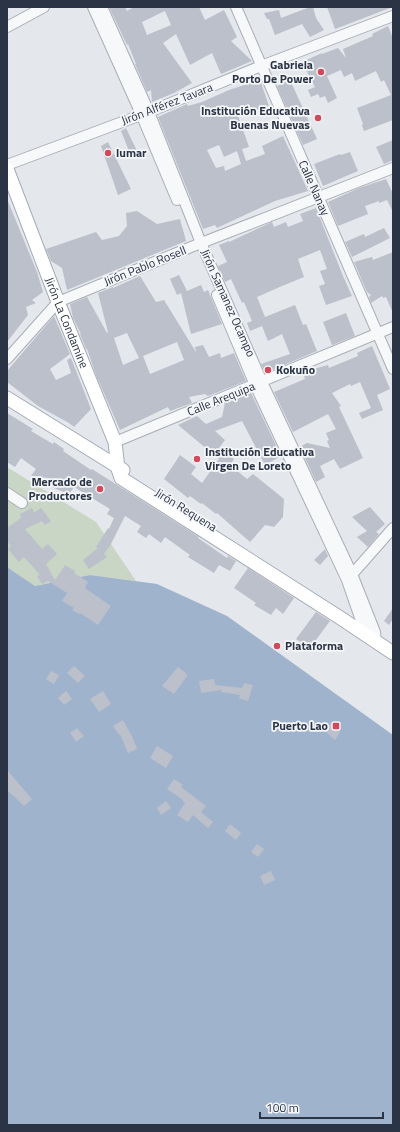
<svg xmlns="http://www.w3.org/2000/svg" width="400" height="1132" font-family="'Titillium Web',sans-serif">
  <rect width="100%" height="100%" fill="#e4e7ec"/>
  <polygon fill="#c9d6c5" points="7,467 96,522 136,581 90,575 35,586 7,567"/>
  <polygon fill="#9fb4cc" points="7,567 35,586 90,575 157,584 227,616 393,735 393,1125 7,1125"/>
  <g fill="#bbc0ca" fill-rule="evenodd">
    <path d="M109,7H125L127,11L134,7H199L205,20L224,10L237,37L231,41L252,61L221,74L212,53L190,65L176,34L163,43L192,83L174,93L152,102L151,90L147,92L135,64H136L128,44L127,45ZM165,11L171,25L147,35L142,22Z"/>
    <polygon points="310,7 313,7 316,18 324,30 310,37 302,24 275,35 269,19 267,19 264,13 279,10 281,18"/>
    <polygon points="327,7 390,7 390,8 335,29"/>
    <polygon points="388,26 393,38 393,120 364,131 362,125 363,124 357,108 391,95 384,80 381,82 376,71 355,81 352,73 344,77 341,70 327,76 337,98 328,103 325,96 320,98 318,94 311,97 308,90 315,87 302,62 322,53 322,54 338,48 346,58 343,49 373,36 372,34"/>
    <path d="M260,80L269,106L247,113L245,107L236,110L249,147L242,149L246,161L265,154L262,146L283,136L308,191L275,201L217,228L215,225L203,229L158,117L187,104L188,106L202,102L229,90ZM219,145L224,157L237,151L241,164L225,171L224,166L216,168L207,150Z"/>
    <polygon points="290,80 317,139 303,145 277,86"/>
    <polygon points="126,128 138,153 131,156 121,131"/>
    <polygon points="393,140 393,160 384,164 376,147"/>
    <polygon points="108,142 131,189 118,195 101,146"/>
    <polygon points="350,152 358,171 323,186 314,164 340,154 341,155"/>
    <polygon points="386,179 393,194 393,212 387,200 379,203 379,201 365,206 368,214 338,226 328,202 359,188"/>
    <polygon points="7,199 37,272 43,292 32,300 36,303 26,307 28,315 7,342"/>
    <polygon points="316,208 343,276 352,296 326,305 319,286 325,284 320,271 327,269 320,250 298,259 304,277 282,286 257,297 265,317 295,305 303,325 306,324 317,351 265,373 261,364 290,354 282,334 268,341 262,326 250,331 247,323 252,321 244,302 242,303 231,279 225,282 218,266 227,262 219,245 229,241 229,242 272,222 274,227 286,222 288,227 303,221 300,214"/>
    <polygon points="137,211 157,224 180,219 186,241 67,290 62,268 51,261 46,249 96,232 102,240 119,236 127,226 126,213"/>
    <polygon points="384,228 390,238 352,257 345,242 364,234 365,237"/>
    <polygon points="393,252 393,313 386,297 383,298 382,296 371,303 369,297 371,295 367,292 354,262 372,257 373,260"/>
    <polygon points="179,275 187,291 201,285 204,292 208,290 222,324 191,334 181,293 177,295 170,279"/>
    <path d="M140,276L156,302L164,300L196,352L195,347L203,345L209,357L220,353L221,358L234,353L246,381L208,396L205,394L189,397L192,403L170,411L168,407L120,430L96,375L87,349H86L80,334H81L73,318L70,304L87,297L107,333L108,332L98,293L113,287V288ZM127,333L139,358L123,365L114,338ZM177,342L184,360L150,374L143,356Z"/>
    <polygon points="346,313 355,336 332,345 323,322"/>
    <polygon points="54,316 70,354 50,369 56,380 71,373 67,360 71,358 91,409 74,427 69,423 38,406 7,382 7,371"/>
    <polygon points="372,346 390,389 377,395 383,410 362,419 359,413 371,408 360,382 351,386 350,384 332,393 341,406 339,407 363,458 340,469 334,459 320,466 325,477 316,482 300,447 307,443 330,448 327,441 329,440 326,433 336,429 328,414 293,432 274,392 305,379 303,372 328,365 329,368 358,356 357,353"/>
    <polygon points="251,393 281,456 265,465 242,421 215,431 225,440 219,448 234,459 230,465 247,479 253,474 284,499 283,517 274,527 265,525 250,542 217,513 216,514 202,503 201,504 190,496 188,498 164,479 180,455 196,467 191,474 202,483 219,459 178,425 197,416 206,424 222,417 225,403"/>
    <polygon points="7,413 33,429 31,431 53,444 54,442 64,449 63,451 91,470 92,469 199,537 198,538 227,558 228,556 236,561 230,571 219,565 214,573 188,557 190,555 165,537 161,543 149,534 146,538 137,532 141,526 125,516 111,544 104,554 107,557 89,569 83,560 98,548 96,547 108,528 109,529 114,518 107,514 110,509 74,487 69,494 44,484 48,478 31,476 36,469 21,458 15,467 7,462"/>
    <polygon points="370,507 385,524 376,532 379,534 368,547 357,537 367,531 352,517"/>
    <polygon points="32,508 34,513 41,508 51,521 45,525 42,521 25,529 42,549 48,544 57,554 46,564 55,580 65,565 75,571 74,573 88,582 85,588 111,606 98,625 80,613 79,614 72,610 74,608 62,601 67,593 48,581 42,584 37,576 40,575 24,557 19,562 8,549 11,546 7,541 7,528 21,518 20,514"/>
    <polygon points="325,549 328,556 320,565 314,560"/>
    <polygon points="248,568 294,598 283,614 276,608 271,615 254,605 256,603 234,588"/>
    <polygon points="393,608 393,619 389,625 384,621"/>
    <polygon points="316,612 330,621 310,648 296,639"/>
    <polygon points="74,666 85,676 78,683 67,673"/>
    <polygon points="178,667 187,674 187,676 174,694 162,686"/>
    <polygon points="51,671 59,675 54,684 46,679"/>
    <polygon points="214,679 215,685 242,688 244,683 253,685 248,701 239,698 240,695 221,692 221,690 201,693 199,681"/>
    <polygon points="66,691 72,699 64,705 58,698"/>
    <polygon points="103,691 111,704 99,712 90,699"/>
    <polygon points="123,720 132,736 137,749 128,753 120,734 119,735 113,726"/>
    <polygon points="330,723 341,730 335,740 325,731"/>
    <polygon points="77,728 84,736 76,742 70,733"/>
    <polygon points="157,746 173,756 166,768 150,758"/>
    <polygon points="7,770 32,799 24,806 7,790"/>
    <polygon points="174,779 183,785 181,787 206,806 201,812 213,822 208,828 193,815 188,822 177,815 185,803 182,800 182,799 167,789"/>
    <polygon points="166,801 171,808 161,815 157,808"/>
    <polygon points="230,824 241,833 236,840 225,831"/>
    <polygon points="257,844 264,849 258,857 251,852"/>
    <polygon points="271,871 275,880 264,885 260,876"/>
  </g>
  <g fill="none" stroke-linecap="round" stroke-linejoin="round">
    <g stroke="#a9aeb7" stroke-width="12">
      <g id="minor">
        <polyline points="93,7 141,114 177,200"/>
        <polyline points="102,7 149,112 201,243 262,382 352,574 375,632 376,642"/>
        <polyline points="236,7 393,369"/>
        <polyline points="7,27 44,7"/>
        <polyline points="7,165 149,112 261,66 393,16"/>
        <polyline points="217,295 255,385 347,580 366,635"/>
        <polyline points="7,359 58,302 196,245 393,168"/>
        <polyline points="115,442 393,327"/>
        <polyline points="7,493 22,503"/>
        <polyline points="348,579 393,528"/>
      </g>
    </g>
    <g stroke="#a3abb8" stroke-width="15">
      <g id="major">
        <path id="s1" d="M7,169L58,302L115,442L118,469L121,478L339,617L393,653"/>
        <polyline points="7,398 123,470"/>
      </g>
    </g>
    <use href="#minor" stroke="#f7f8fa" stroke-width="10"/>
    <use href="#major" stroke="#fff" stroke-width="13"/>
  </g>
  <g fill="#d1495b" stroke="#f4f6f9" stroke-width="1.5">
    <circle cx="321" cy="72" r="4"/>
    <circle cx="318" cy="118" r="4"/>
    <circle cx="108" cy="153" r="4"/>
    <circle cx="268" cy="370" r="4"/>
    <circle cx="197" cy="459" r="4"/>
    <circle cx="100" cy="489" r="4"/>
    <circle cx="277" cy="646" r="4"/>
    <rect x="332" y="722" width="8" height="8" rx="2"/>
  </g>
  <g text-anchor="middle" stroke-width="3.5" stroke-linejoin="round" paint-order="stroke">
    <g font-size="12" font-weight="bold" fill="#2b3445" stroke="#f4f6f9" text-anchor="end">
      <text x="313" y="69">Gabriela<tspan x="313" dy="14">Porto De Power</tspan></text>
      <text x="310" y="115">Institución Educativa<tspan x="310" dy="14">Buenas Nuevas</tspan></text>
      <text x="116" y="157" text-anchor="start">lumar</text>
      <text x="276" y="374" text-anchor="start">Kokuño</text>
      <text x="205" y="456" text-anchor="start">Institución Educativa<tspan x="205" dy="14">Virgen De Loreto</tspan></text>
      <text x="92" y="486">Mercado de<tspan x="92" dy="14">Productores</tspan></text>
      <text x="285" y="650" text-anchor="start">Plataforma</text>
      <text x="328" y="730">Puerto Lao</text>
    </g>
    <g font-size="12" fill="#2b3445" stroke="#f4f6f9">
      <text transform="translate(167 104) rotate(-21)" y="4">Jirón Alférez Tavara</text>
      <text transform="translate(314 188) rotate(66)" y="4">Calle Nanay</text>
      <text transform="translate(145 266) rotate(-22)" y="4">Jirón Pablo Rosell</text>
      <text transform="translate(228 303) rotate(66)" y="4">Jirón Samanez Ocampo</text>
      <text dy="4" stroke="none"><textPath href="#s1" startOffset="165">Jirón La Condamine</textPath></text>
      <text transform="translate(221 399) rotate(-22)" y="4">Calle Arequipa</text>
      <text transform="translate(186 510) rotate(32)" y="4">Jirón Requena</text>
    </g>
  </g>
  <rect width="400" height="1132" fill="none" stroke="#2b3445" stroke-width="16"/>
  <path d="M260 1112v6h123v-6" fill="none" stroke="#2b3445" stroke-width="2"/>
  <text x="266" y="1112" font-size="12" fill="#2b3445" stroke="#f4f6f9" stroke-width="3" paint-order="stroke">100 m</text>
</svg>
